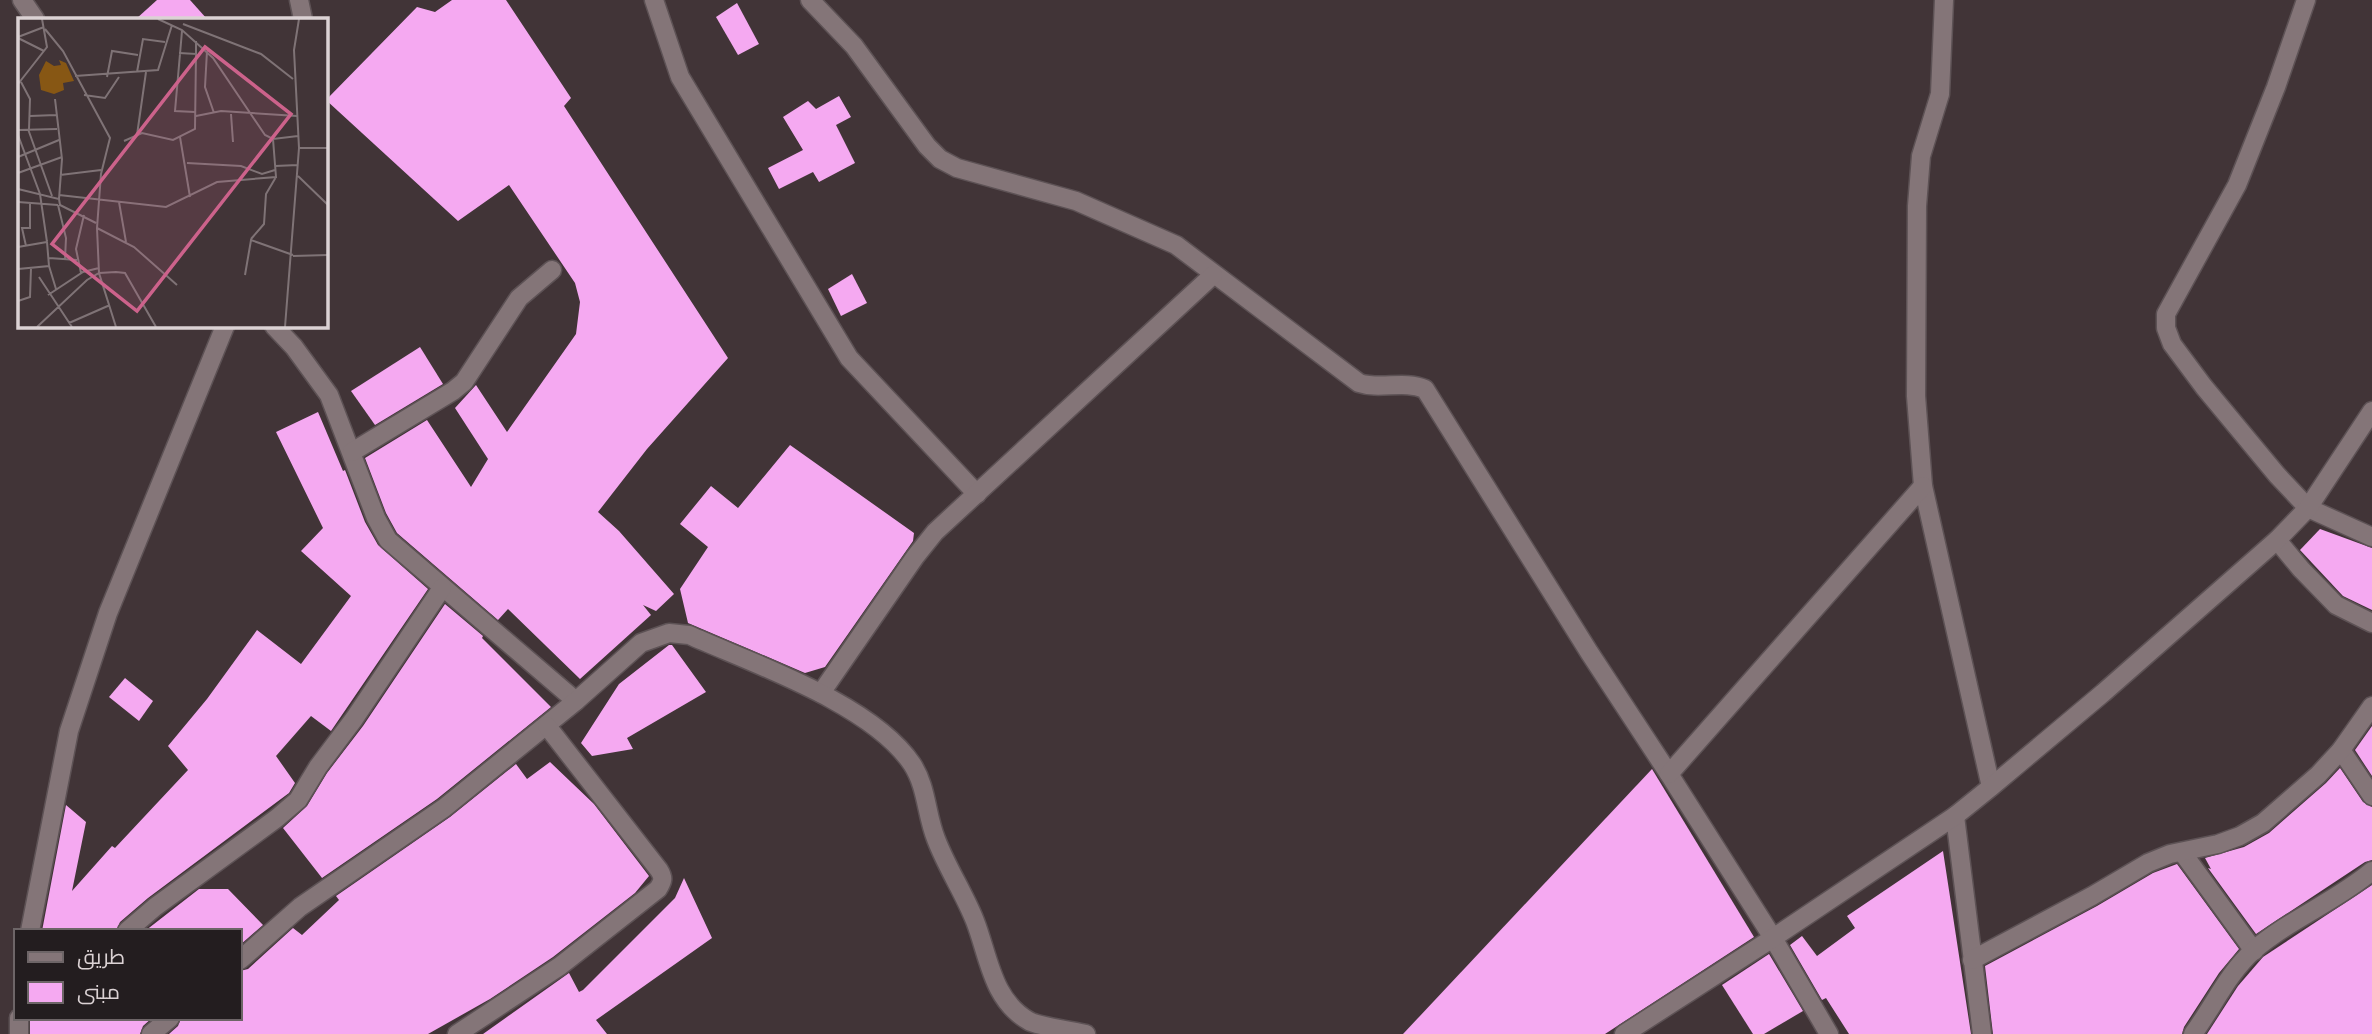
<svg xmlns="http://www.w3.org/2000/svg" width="2372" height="1034" font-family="Cabin,Cairo,sans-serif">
  <rect width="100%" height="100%" fill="#413437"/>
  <g fill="#f5a9f1">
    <polygon points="157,0 190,0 207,19 136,19"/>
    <polygon points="452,0 506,0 571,98 564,106 728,358 647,449 598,512 619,531 674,594 656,611 643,605 651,615 580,679 508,609 498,620 397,533 386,513 365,458 427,420 471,487 488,459 455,408 476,385 507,432 576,334 580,302 575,283 509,185 458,221 326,100 417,7 435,12"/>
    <polygon points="737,3 759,44 738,55 716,17"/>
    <polygon points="839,96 851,117 836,125 855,163 819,182 813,172 779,189 768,168 803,150 783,117 808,101 816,109"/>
    <polygon points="852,274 867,303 841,316 828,289"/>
    <polygon points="420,347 443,384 375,425 351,391"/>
    <polygon points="318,412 343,471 345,470 365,522 378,545 428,589 331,731 311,716 276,756 295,783 289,793 148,898 120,922 116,931 42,931 66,805 86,822 72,891 112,846 115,848 188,770 168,746 207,699 257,630 301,664 351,596 301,551 323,528 276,432"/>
    <polygon points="790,445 914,533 913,541 825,667 805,673 688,623 680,589 708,547 680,524 711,486 738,508"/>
    <polygon points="2320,529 2372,548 2372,610 2343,596 2300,550"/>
    <polygon points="445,604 483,636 482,638 551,707 437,799 322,878 283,828 307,806 327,773 363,726"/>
    <polygon points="669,645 672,645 706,692 627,738 633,749 592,756 581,743 619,684"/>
    <polygon points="125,678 153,701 139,721 109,697"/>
    <polygon points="2372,726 2372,776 2355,750"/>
    <polygon points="550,762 594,804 649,876 635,893 553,957 490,999 428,1034 169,1034 178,1026 181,1018 240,1018 240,971 248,969 293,928 302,935 339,900 336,896 450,817 516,764 527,779"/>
    <polygon points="2340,768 2363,802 2372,807 2372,860 2365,862 2256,934 2208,868 2211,869 2205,858 2244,847 2269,833 2326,783"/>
    <polygon points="1652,769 1754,937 1605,1034 1403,1034"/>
    <polygon points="1943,851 1971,1034 1849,1034 1826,998 1822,1000 1790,945 1802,936 1817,956 1855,928 1847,916"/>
    <polygon points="2177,864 2239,949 2219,973 2184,1027 2182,1034 1993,1034 1985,966 2097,906 2153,873"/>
    <polygon points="684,878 712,938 596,1020 607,1034 483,1034 569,973 579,992 583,990 675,898"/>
    <polygon points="2372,885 2372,1034 2207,1034 2238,986 2263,957"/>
    <polygon points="199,889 228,889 263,925 240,945 240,931 145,931"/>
    <polygon points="1769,954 1803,1011 1764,1034 1753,1034 1722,985"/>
    <polygon points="30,1018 152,1018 143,1026 140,1034 30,1034"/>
  </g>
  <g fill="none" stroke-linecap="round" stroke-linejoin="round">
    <g stroke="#5d5255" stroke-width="21">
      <g id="minor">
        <polyline points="22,0 35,19"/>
        <polyline points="299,0 303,19"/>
        <polyline points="654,0 680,77 849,358 977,494"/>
        <path d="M810,0L854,46L927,146L940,159L957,168L1076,201L1176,245L1359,383C1380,390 1404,380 1425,389L1589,652L1669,774L1773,938L1829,1034"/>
        <polyline points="1944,0 1940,94 1921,156 1917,206 1916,396 1923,486 1991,787"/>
        <polyline points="2306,0 2276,87 2237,185 2166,314 2166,328 2172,344 2204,387 2277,475 2308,508 2372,537"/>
        <polyline points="274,326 294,347 329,395 376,518 388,540 576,701"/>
        <polyline points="352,452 453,391 464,382 519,298 552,270"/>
        <polyline points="2277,540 2301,569 2336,605 2372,623"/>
        <polyline points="821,693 915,557 935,532 1213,275"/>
        <polyline points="2341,750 2372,796"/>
        <polyline points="1669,774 1923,486"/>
        <polyline points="1955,816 1982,1034"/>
        <polyline points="2182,852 2254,951"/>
        <polyline points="30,931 69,731 108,613 225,326"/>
        <polyline points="127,931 155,907 277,818 298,800 318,767 354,719 442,588"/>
        <path d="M240,960L300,907L444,808L576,701L641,643L669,633L689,635C754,664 872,704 912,764C927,787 926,814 936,839C947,868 964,893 975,921C989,957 992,1000 1029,1021C1037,1026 1073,1031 1086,1034"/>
        <polyline points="1972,960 2092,896 2148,863 2170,854 2218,844 2240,836 2263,823 2318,775 2341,750 2372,706"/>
        <polyline points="19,1034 19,1018"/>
        <polyline points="151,1034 170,1018"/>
        <path d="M457,1034L560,966L658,889C663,881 664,878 659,870L547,726"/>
        <polyline points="1624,1034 1773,938 1955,816 1991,787 2103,693 2277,540 2308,508 2372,411"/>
        <path d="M2193,1034C2213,1007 2228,973 2254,950C2290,919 2335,902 2372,871"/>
      </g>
    </g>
    <use href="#minor" stroke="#847578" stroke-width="18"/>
  </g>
  <g transform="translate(18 18)">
    <rect width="310" height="310" fill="#413437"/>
    <path d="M41,42L48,45L56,63L45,65L46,72L36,76L23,72L21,57L28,43L36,48L43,47Z" fill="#875714"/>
    <path fill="none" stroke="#7f7376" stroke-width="2" d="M140,1L164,12L195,40L247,117L255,121L280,118M165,6L243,36L275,61M27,11L45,33L92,120L83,156L79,210L81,255L98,309M164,13L157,93L177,94M0,19L26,9M0,20L26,33M189,33L187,69L196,95M161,35L178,36V23M119,54L125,21L147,24M57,58L140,52L154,7M89,59L94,33L120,37M3,64L12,81L11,111M0,66L29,29L24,1M66,77L87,80L101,59M37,81L44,141L41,181M213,96L215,124M12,98L38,97M178,98L203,93L279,98M10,111L34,178M0,112L39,111M0,117L22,176L29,224M119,117L128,54M162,119L172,179M106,123L124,115L155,122L177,111L178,36M281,130H310M0,139L41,122M169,145L223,148L244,156L257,152M257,148L280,147M0,155L44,139M42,157L83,152M280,158L310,187M0,171L41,181L42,187L78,205M41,177L148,189L199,164L258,159L255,121M0,184L40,187M101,184L108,224M40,187L48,220L47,241M79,210L116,229L159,267M233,221L246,206L248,176L258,159M8,228L4,210H12V185M0,229L29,224L31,248L0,251M275,238L310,237M31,240L59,242M31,248L38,271M63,255L58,231L66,197M227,257L233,222L275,237M21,259L54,309M30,277L65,254L81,250M0,283L12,279L13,250M51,305L92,287M19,309L69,262L81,255L98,254L107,255L138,309M267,309L281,130L276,32L281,1"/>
    <path fill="#cc628b" fill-opacity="0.15" stroke="#cc628b" stroke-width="3.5" d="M187,29L273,96L119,293L34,226Z"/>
    <rect width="310" height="310" fill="none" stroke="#dbd2d4" stroke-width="3.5"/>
  </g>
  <rect x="14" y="929" width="228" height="91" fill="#231d1f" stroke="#6d6567" stroke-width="2"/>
  <rect x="28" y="952" width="35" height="10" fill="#847578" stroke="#6d6567" stroke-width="2"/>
  <text x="77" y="964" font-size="21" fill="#dbd2d4">طريق</text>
  <rect x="28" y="982" width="35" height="21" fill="#f5a9f1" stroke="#6d6567" stroke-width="2"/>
  <text x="77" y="999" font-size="21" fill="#dbd2d4">مبنى</text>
</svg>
